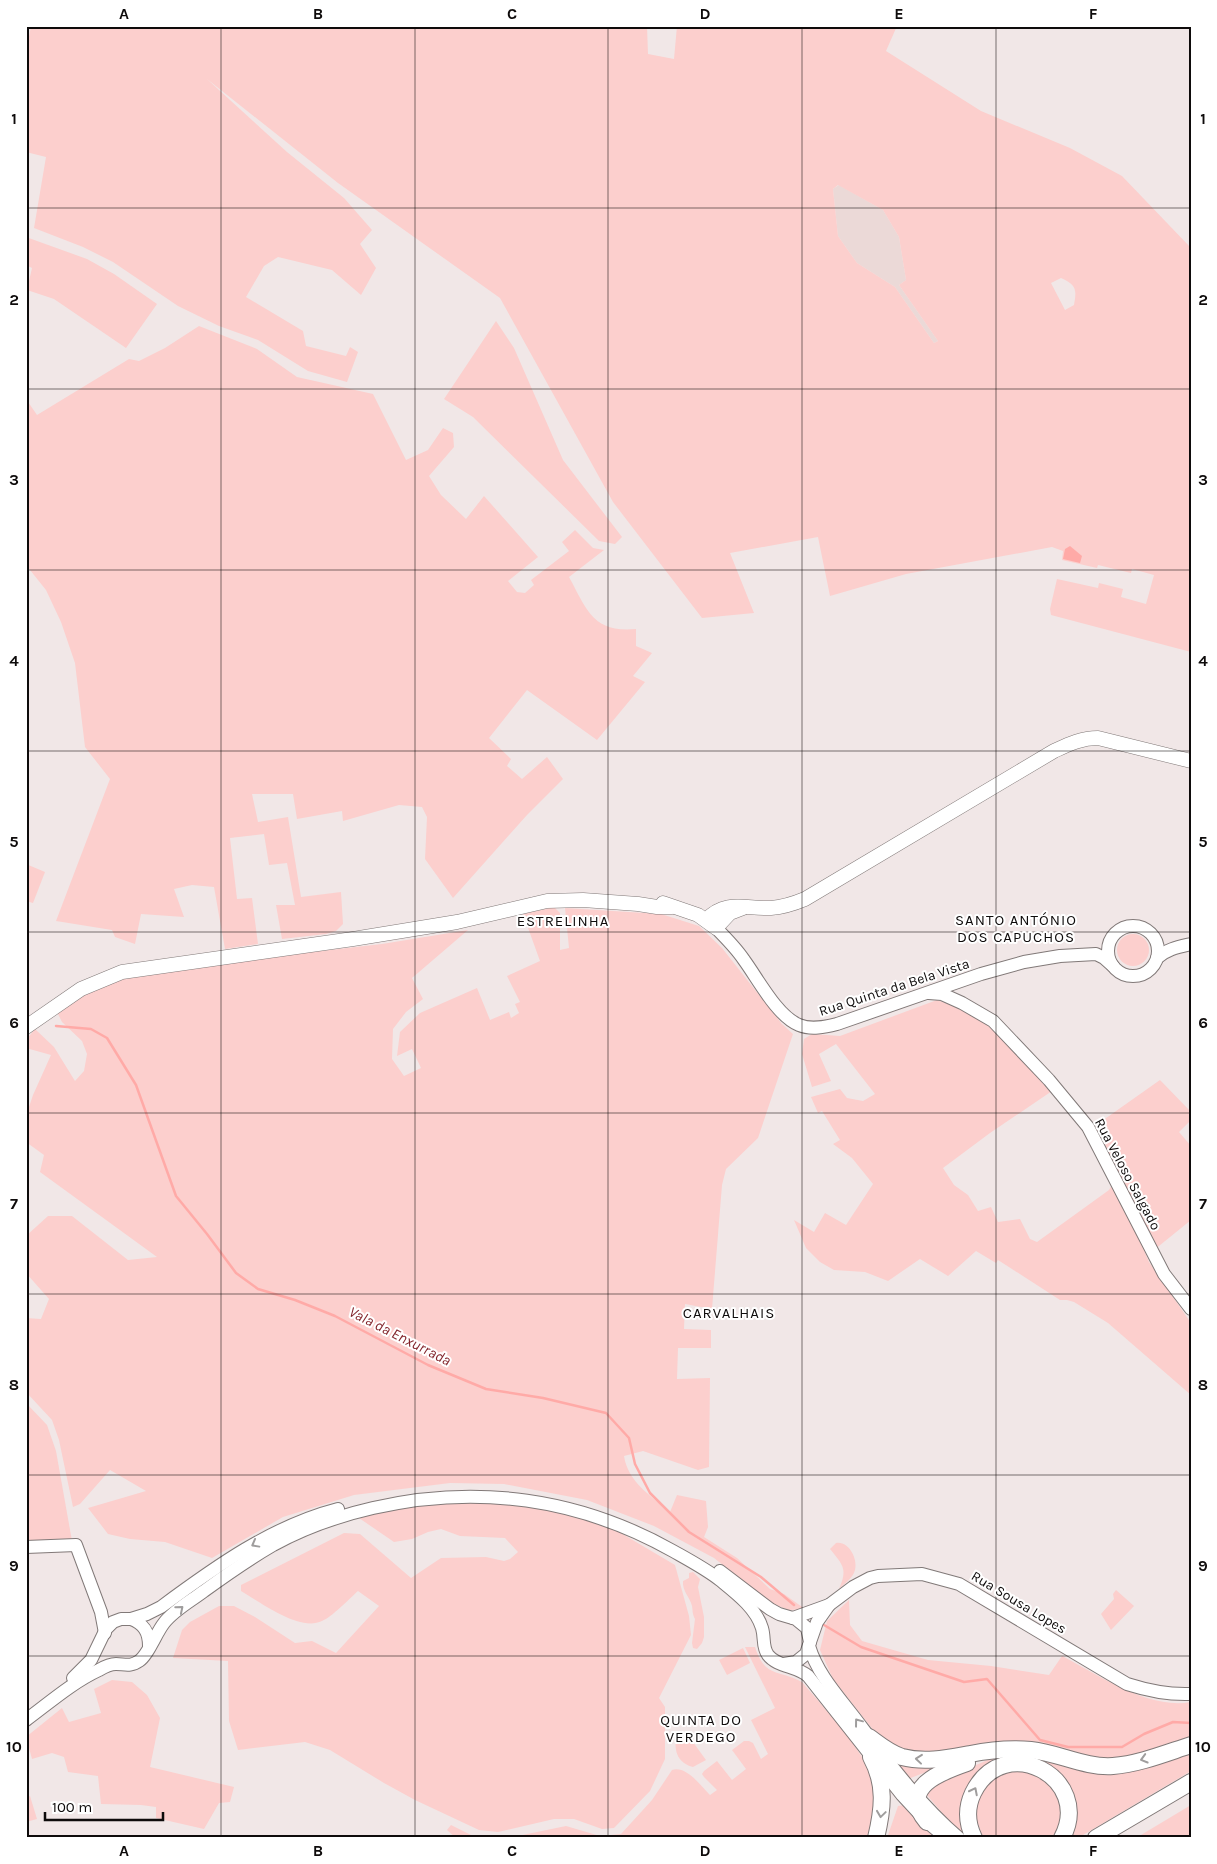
<svg xmlns="http://www.w3.org/2000/svg" width="1217" height="1864" font-family="Karla,sans-serif">
	<style>
		.built { fill: #ebd9d7 }
		.green { fill: #fccfcd; fill-rule: evenodd }
		.water { fill: #ffaaa7 }
		.lines { fill: none; stroke-linecap: round; stroke-linejoin: round }
		.stream { stroke: #ffaaa7; stroke-width: 2.5 }
		.secondary-casing { stroke: #817978; stroke-width: 14 }
		.primary-casing { stroke: #817978; stroke-width: 15 }
		.highway-casing { stroke: #817978; stroke-width: 18 }
		.secondary { stroke: #fff; stroke-width: 12 }
		.primary { stroke: #fff; stroke-width: 14 }
		.highway { stroke: #fff; stroke-width: 16 }
		.oneway { stroke: #9f9d9d }
		.grid { fill: none; stroke: #0e0b0b; stroke-width: 1; stroke-opacity: 0.55 }
		.labels { text-anchor: middle; stroke-width: 4; stroke-linejoin: round; paint-order: stroke }
		.street-label { font-size: 14px; fill: #0e0b0b; stroke: #fff }
		.neighbourhood-label { font-size: 15px; letter-spacing: 1px; fill: #0e0b0b; stroke: #fff }
		.water-label { font-size: 15px; font-style: italic; fill: #7f1f26; stroke: #fff }
		.neatline { fill: none; stroke: #0e0b0b; stroke-width: 2 }
		.grid-label { font-size: 16px; text-anchor: middle; font-weight: bold; fill: #0e0b0b }
	</style>
	<rect width="100%" height="100%" fill="#f1e7e7"/>
	<polygon class="built" points="839,185 883,210 899,237 906,280 899,285 938,341 934,343 895,287 857,263 838,236 833,189"/>
	<g class="green">
		<path d="M 31,26 L 647,26 L 648,54 L 674,59 L 677,26 L 897,26 L 886,51 L 981,111 L 1070,148 L 1122,176 L 1191,248 L 1191,652 L 1051,615 L 1050,609 L 1057,579 L 1098,588 L 1099,583 L 1123,589 L 1121,597 L 1146,604 L 1154,575 L 1132,569 L 1131,573 L 1098,565 L 1097,568 L 1062,560 L 1063,551 L 1052,547 L 906,574 L 830,596 L 818,537 L 730,553 L 754,613 L 702,618 L 613,502 L 500,298 L 338,183 L 207,79 L 287,152 L 344,198 L 372,230 L 360,244 L 376,268 L 361,295 L 332,270 L 278,257 L 264,266 L 246,297 L 303,331 L 306,346 L 346,356 L 350,347 L 358,352 L 347,382 L 308,371 L 258,340 L 219,326 L 178,306 L 113,262 L 83,247 L 34,228 L 46,157 L 26,152 L 26,53 ZM 838,185 L 883,210 L 899,237 L 906,280 L 899,285 L 938,341 L 934,343 L 895,287 L 857,263 L 838,236 L 833,189 ZM 1061,278 C 1076,285 1077,289 1074,305 L 1065,310 L 1051,283 Z"/>
		<polygon points="26,237 87,259 114,274 157,304 126,348 54,299 27,290 32,268 26,265"/>
		<polygon points="496,321 514,348 563,460 622,537 615,544 599,541 473,417 444,399"/>
		<path d="M 199,326 L 257,349 L 297,377 L 373,394 L 406,460 L 428,450 L 443,428 L 453,433 L 454,447 L 429,476 L 441,495 L 466,519 L 484,496 L 538,557 L 508,581 L 517,592 L 525,593 L 534,585 L 531,580 L 569,551 L 562,542 L 575,530 L 593,548 L 604,550 L 569,577 C 587,610 593,633 636,629 L 636,646 L 652,653 L 633,676 L 645,682 L 597,740 L 527,690 L 489,738 L 511,759 L 507,766 L 522,779 L 547,757 L 563,779 L 527,815 L 453,898 L 425,859 L 427,817 L 422,807 L 399,805 L 343,821 L 342,811 L 297,819 L 293,794 L 252,794 L 258,822 L 288,817 L 301,897 L 341,892 L 343,924 L 336,931 L 326,934 L 282,939 L 276,905 L 295,905 L 287,863 L 269,865 L 264,834 L 230,838 L 237,899 L 252,898 L 258,944 L 225,949 L 214,887 L 192,885 L 174,889 L 184,917 L 141,914 L 135,944 L 115,937 L 112,930 L 56,921 L 110,779 L 85,747 L 75,663 L 61,622 L 46,590 L 26,565 L 26,399 L 37,415 L 129,359 L 139,361 L 165,348 Z"/>
		<polygon points="26,864 45,872 33,903 26,901"/>
		<path d="M 554,907 L 560,913 L 560,950 L 569,948 L 565,908 L 661,914 L 699,926 L 722,948 L 782,1024 L 793,1034 L 758,1138 L 726,1169 L 722,1185 L 712,1309 L 685,1304 L 684,1329 L 711,1330 L 711,1348 L 678,1348 L 677,1379 L 710,1378 L 709,1467 L 698,1470 L 643,1451 L 624,1456 C 628,1482 651,1496 670,1512 L 677,1495 L 706,1501 L 708,1527 L 704,1537 L 737,1558 L 770,1589 L 784,1594 L 805,1609 L 789,1610 L 773,1604 L 714,1558 L 654,1526 L 587,1500 L 504,1484 L 450,1483 L 354,1495 L 283,1517 L 212,1558 L 165,1542 L 130,1539 L 108,1534 L 88,1508 L 146,1491 L 110,1470 L 80,1504 L 73,1507 L 59,1440 L 52,1420 L 26,1392 L 26,1318 L 41,1319 L 49,1299 L 26,1273 L 26,1263 L 29,1260 L 26,1256 L 26,1236 L 48,1216 L 72,1216 L 128,1260 L 157,1257 L 40,1172 L 44,1155 L 26,1142 L 26,1116 L 33,1095 L 51,1055 L 26,1048 L 26,1040 L 35,1029 L 54,1047 L 75,1081 L 84,1071 L 87,1054 L 82,1041 L 62,1022 L 56,1010 L 86,991 L 115,980 L 234,961 L 382,944 L 468,930 L 412,978 L 423,999 L 406,1012 L 393,1029 L 392,1059 L 404,1076 L 421,1068 L 412,1049 L 397,1056 L 400,1032 L 420,1013 L 477,988 L 490,1020 L 509,1012 L 511,1018 L 519,1013 L 515,1004 L 520,1002 L 507,976 L 540,961 L 523,914 Z"/>
		<circle cx="1133" cy="950" r="16"/>
		<polygon points="937,1000 981,1016 1052,1091 990,1133 943,1168 954,1185 968,1195 978,1211 991,1207 998,1222 1020,1219 1030,1239 1037,1242 1109,1190 1113,1183 1126,1207 1149,1262 1191,1323 1191,1395 1108,1323 1074,1302 1067,1300 1060,1300 998,1260 996,1263 976,1251 948,1276 920,1259 888,1281 865,1272 834,1270 820,1262 806,1248 794,1220 814,1232 825,1213 846,1225 873,1184 852,1158 833,1144 840,1140 822,1111 818,1113 811,1097 840,1089 847,1098 863,1101 875,1094 836,1044 819,1054 831,1081 812,1087 802,1054 804,1039 812,1034 840,1036"/>
		<polygon points="1160,1080 1191,1112 1191,1120 1179,1132 1191,1146 1191,1220 1154,1250 1092,1128"/>
		<polygon points="26,1403 47,1425 56,1451 72,1541 26,1544"/>
		<path d="M 475,1501 L 561,1510 L 614,1529 L 675,1565 L 689,1616 L 691,1635 L 659,1698 L 665,1707 L 665,1759 L 650,1791 L 614,1828 L 602,1829 L 574,1819 L 554,1819 L 498,1832 L 479,1830 L 415,1800 L 384,1783 L 330,1750 L 305,1742 L 238,1750 L 229,1721 L 228,1661 L 173,1658 L 182,1630 L 190,1622 L 219,1606 L 234,1606 L 255,1617 L 295,1643 L 312,1641 L 336,1653 L 379,1606 L 358,1591 C 349,1599 332,1617 322,1621 C 299,1632 260,1602 241,1591 L 241,1585 L 344,1533 L 360,1534 L 411,1578 L 441,1558 L 486,1557 L 504,1561 L 510,1559 L 518,1552 L 505,1538 L 460,1536 L 441,1529 L 428,1532 L 412,1539 L 394,1542 L 359,1518 L 405,1505 Z"/>
		<path d="M 836,1543 C 849,1541 858,1559 855,1570 C 853,1578 844,1584 839,1589 C 848,1569 843,1565 830,1549 Z"/>
		<path d="M 693,1572 L 700,1579 L 698,1587 L 704,1617 L 704,1637 L 702,1643 L 697,1649 L 693,1648 L 692,1643 L 695,1619 C 692,1613 693,1612 692,1606 C 690,1597 682,1591 683,1581 L 689,1578 L 689,1573 Z"/>
		<polygon points="1116,1590 1134,1606 1111,1630 1101,1614 1114,1599 1113,1594"/>
		<path d="M 849,1600 L 850,1625 L 862,1641 L 928,1660 L 991,1666 L 1049,1675 L 1062,1656 C 1099,1675 1148,1710 1191,1702 L 1191,1739 L 1126,1758 L 1092,1759 L 901,1754 L 874,1731 L 833,1679 L 820,1650 L 827,1621 Z"/>
		<path d="M 745,1647 L 755,1647 C 765,1678 778,1669 802,1682 C 822,1706 872,1759 876,1788 C 878,1803 873,1822 871,1838 L 508,1838 L 566,1826 L 600,1836 L 621,1834 L 652,1800 L 672,1770 C 686,1765 701,1786 710,1795 L 717,1790 L 704,1777 L 702,1774 L 704,1771 L 717,1761 L 732,1780 L 746,1769 L 732,1750 L 744,1741 L 749,1741 L 753,1743 L 761,1759 L 768,1754 L 751,1720 L 775,1708 Z"/>
		<polygon points="743,1648 750,1663 727,1675 719,1660"/>
		<polygon points="112,1680 132,1682 147,1695 160,1718 150,1767 234,1787 230,1802 219,1803 204,1829 156,1818 156,1807 141,1805 101,1804 98,1776 68,1772 64,1757 52,1753 32,1759 26,1737 62,1708 69,1722 101,1713 94,1689"/>
		<path d="M 676,1738 L 690,1738 L 706,1760 L 693,1767 C 678,1763 674,1752 676,1738 Z"/>
		<polygon points="1191,1750 1191,1771 1078,1838 1068,1838 1072,1798 1030,1759 975,1778 967,1833 956,1829 926,1794 929,1786 992,1758 1028,1755 1082,1768"/>
		<polygon points="893,1760 952,1762 908,1779"/>
		<path d="M 1024,1770 C 1043,1778 1069,1794 1063,1819 C 1062,1825 1059,1832 1057,1838 L 983,1838 L 976,1818 L 976,1802 L 985,1785 L 1009,1771 Z"/>
		<polygon points="30,1796 37,1819 26,1822 26,1798"/>
		<polygon points="904,1805 937,1838 887,1838 898,1806"/>
		<polygon points="1191,1805 1191,1838 1136,1838"/>
		<polygon points="451,1825 471,1835 486,1838 456,1838 447,1830"/>
	</g>
	<polygon class="water" points="1070,546 1082,556 1080,563 1063,559 1065,549"/>
	<g class="lines">
		<g class="stream">
			<polyline points="56,1026 91,1029 107,1038 136,1085 176,1196 207,1234 236,1273 258,1289 295,1300 335,1316 428,1365 486,1389 543,1398 606,1413 629,1438 635,1464 650,1493 689,1532 761,1577 794,1605"/>
			<polyline points="824,1625 861,1647 964,1682 987,1679 1040,1740 1068,1747 1122,1747 1144,1734 1173,1722 1191,1723"/>
		</g>
		<g class="secondary-casing">
			<g id="secondary">
				<circle cx="1133" cy="951" r="25"/>
				<path d="M 716,928 C 726,938 736,948 744,960 C 758,979 777,1016 799,1025 C 811,1030 825,1027 837,1024 L 981,974 L 1024,962 L 1060,956 L 1096,954 L 1104,958 L 1113,966"/>
				<path d="M 1157,958 C 1167,949 1178,947 1191,944"/>
				<polyline points="929,993 942,994 962,1003 993,1021 1049,1080 1088,1127 1164,1274 1191,1309"/>
				<polyline points="26,1547 76,1545 101,1612 105,1633"/>
				<polyline points="720,1571 770,1609 779,1614 796,1619 807,1628 810,1642 806,1654 796,1662 784,1664"/>
				<path d="M 793,1618 L 829,1605 L 853,1587 L 870,1578 L 878,1576 L 922,1574 L 959,1584 L 1127,1684 C 1149,1691 1168,1695 1191,1694"/>
				<path d="M 131,1619 C 144,1624 149,1632 149,1646"/>
				<polyline points="810,1642 817,1622 829,1605"/>
				<path d="M 809,1646 C 817,1673 837,1695 854,1717 C 886,1759 918,1803 959,1838"/>
				<path d="M 73,1678 L 91,1660 L 106,1629 L 113,1622 L 121,1619 L 131,1619 L 147,1614 L 161,1607 C 215,1567 272,1526 338,1509"/>
				<path d="M 26,1720 C 49,1703 73,1682 99,1670 C 104,1667 111,1664 116,1664 C 124,1664 131,1667 139,1661 C 148,1655 156,1633 164,1623 C 174,1610 191,1601 204,1591 C 226,1575 249,1559 273,1545 C 304,1528 338,1516 373,1508 C 477,1484 579,1498 673,1551 C 689,1560 706,1569 720,1580 C 736,1593 756,1608 762,1628 C 765,1638 762,1647 768,1655 C 777,1667 797,1666 808,1676 L 902,1795 L 927,1822 L 946,1838"/>
			</g>
		</g>
		<g class="primary-casing">
			<g id="primary">
				<polyline points="663,903 698,915 716,928 730,913 743,908"/>
				<path d="M 706,920 C 726,899 745,909 771,908 C 784,907 793,904 805,899 L 1054,751 C 1069,744 1081,738 1098,738 L 1191,761"/>
				<polyline points="26,1027 81,989 122,972 353,939 457,922 547,901 583,900 638,904 657,907 672,907"/>
			</g>
		</g>
		<g class="highway-casing">
			<g id="highway">
				<path d="M 869,1737 C 880,1745 889,1753 902,1757 C 925,1763 948,1758 970,1754 C 990,1750 1011,1748 1031,1750 C 1059,1753 1085,1768 1113,1766 C 1139,1764 1166,1753 1191,1745"/>
				<path d="M 871,1757 C 886,1784 883,1809 876,1838"/>
				<path d="M 927,1822 C 898,1787 941,1772 967,1763"/>
				<path d="M 974,1838 C 967,1824 966,1808 973,1793 C 1004,1730 1094,1778 1062,1838"/>
				<polyline points="1096,1838 1191,1782"/>
			</g>
		</g>
		<use href="#secondary" class="secondary"/>
		<use href="#primary" class="primary"/>
		<use href="#highway" class="highway"/>
	</g>
	<defs><path id="oneway-chevron" d="M-2-3.5L2.5 0L-2 3.5" fill="none" stroke-width="1.6" stroke-linecap="round" stroke-linejoin="round" transform="scale(1.25)"/></defs>
	<g class="oneway">
		<use href="#oneway-chevron" transform="translate(255 1544) rotate(151)"/>
		<use href="#oneway-chevron" transform="translate(180 1609) rotate(-40)"/>
		<use href="#oneway-chevron" transform="translate(858 1722) rotate(-127)"/>
		<use href="#oneway-chevron" transform="translate(919 1759) rotate(-174)"/>
		<use href="#oneway-chevron" transform="translate(1144 1759) rotate(164)"/>
		<use href="#oneway-chevron" transform="translate(974 1791) rotate(-63)"/>
		<use href="#oneway-chevron" transform="translate(881 1814) rotate(98)"/>
	</g>
	<path class="grid" d="M 221,26 L 221,1838M 415,26 L 415,1838M 608,26 L 608,1838M 802,26 L 802,1838M 996,26 L 996,1838M 26,208 L 1191,208M 26,389 L 1191,389M 26,570 L 1191,570M 26,751 L 1191,751M 26,932 L 1191,932M 26,1113 L 1191,1113M 26,1294 L 1191,1294M 26,1475 L 1191,1475M 26,1656 L 1191,1656"/>
	<g class="labels">
		<g class="street-label">
			<text transform="translate(894 987) rotate(-18)" y="5">Rua Quinta da Bela Vista</text>
			<text transform="translate(1128 1174) rotate(62)" y="5">Rua Veloso Salgado</text>
			<text transform="translate(1019 1602) rotate(31)" y="5">Rua Sousa Lopes</text>
		</g>
		<g class="neighbourhood-label">
			<text x="1016" y="925">SANTO ANTÓNIO<tspan x="1016" dy="17">DOS CAPUCHOS</tspan></text>
			<text x="563" y="926">ESTRELINHA</text>
			<text x="729" y="1318">CARVALHAIS</text>
			<text x="701" y="1725">QUINTA DO<tspan x="701" dy="17">VERDEGO</tspan></text>
		</g>
		<g class="water-label">
			<text transform="translate(400 1336) rotate(27)" y="5">Vala da Enxurrada</text>
		</g>
	</g>
	<rect width="1217" height="1864" fill="none" stroke="#ffffff" stroke-width="55"/>
	<path d="M45 1812v8h118v-8" fill="none" stroke="#0e0b0b" stroke-width="2.5"/>
	<text x="52" y="1812" font-size="15" fill="#0e0b0b" stroke="#ffffff" stroke-width="4" paint-order="stroke">100 m</text>
	<rect x="28" y="28" width="1162" height="1808" class="neatline"/>
	<g class="grid-label">
		<text x="124" y="19">A</text>
		<text x="318" y="19">B</text>
		<text x="512" y="19">C</text>
		<text x="705" y="19">D</text>
		<text x="899" y="19">E</text>
		<text x="1093" y="19">F</text>
		<text x="14" y="124">1</text>
		<text x="1203" y="124">1</text>
		<text x="14" y="305">2</text>
		<text x="1203" y="305">2</text>
		<text x="14" y="485">3</text>
		<text x="1203" y="485">3</text>
		<text x="14" y="666">4</text>
		<text x="1203" y="666">4</text>
		<text x="14" y="847">5</text>
		<text x="1203" y="847">5</text>
		<text x="14" y="1028">6</text>
		<text x="1203" y="1028">6</text>
		<text x="14" y="1209">7</text>
		<text x="1203" y="1209">7</text>
		<text x="14" y="1390">8</text>
		<text x="1203" y="1390">8</text>
		<text x="14" y="1571">9</text>
		<text x="1203" y="1571">9</text>
		<text x="14" y="1752">10</text>
		<text x="1203" y="1752">10</text>
		<text x="124" y="1856">A</text>
		<text x="318" y="1856">B</text>
		<text x="512" y="1856">C</text>
		<text x="705" y="1856">D</text>
		<text x="899" y="1856">E</text>
		<text x="1093" y="1856">F</text>
	</g>
</svg>
